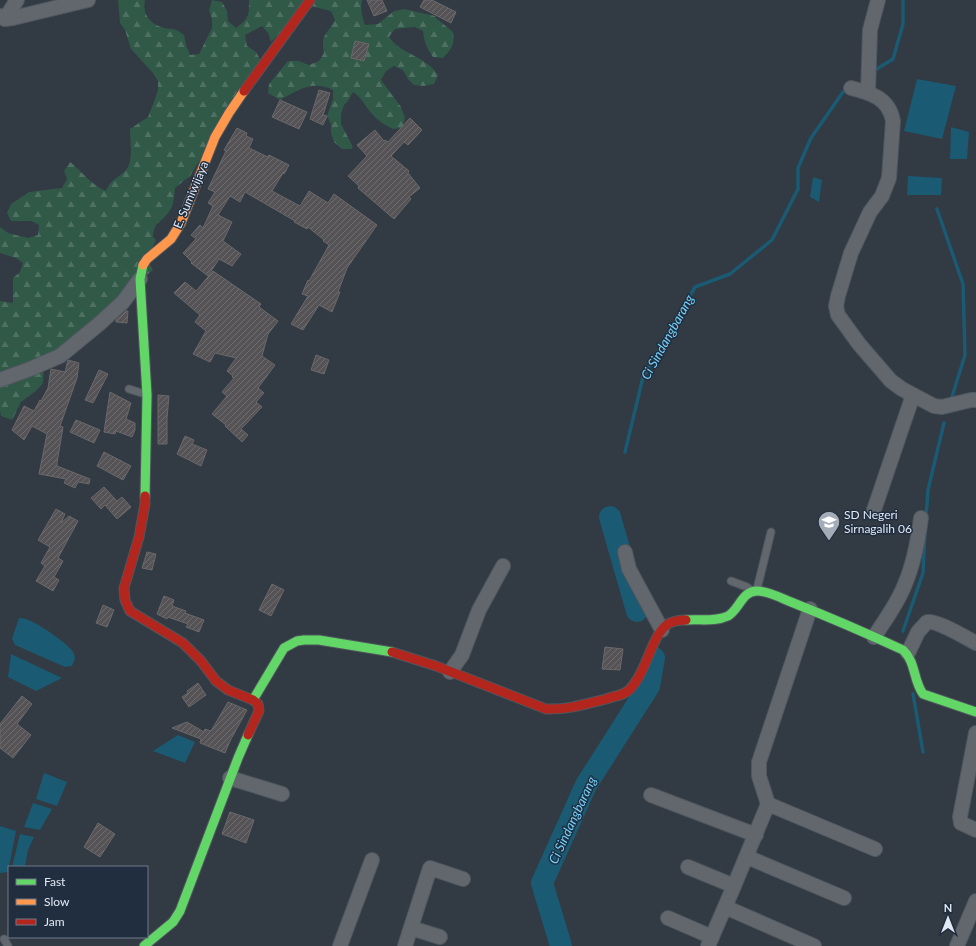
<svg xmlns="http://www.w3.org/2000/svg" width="976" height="946" font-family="Lato,sans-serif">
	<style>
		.forest { fill: url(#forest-firs) }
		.water { fill: #1a5a73 }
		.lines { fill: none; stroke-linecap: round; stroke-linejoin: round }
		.stream { stroke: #1a5a73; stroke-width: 3.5 }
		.river { stroke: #1a5a73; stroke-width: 22 }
		.building { fill: url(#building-hatch); stroke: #6a686a }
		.lane-casing { stroke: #4f565e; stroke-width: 9 }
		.street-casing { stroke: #4f565e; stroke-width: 16 }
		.fast-casing { stroke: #4f565e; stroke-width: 11 }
		.slow-casing { stroke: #4f565e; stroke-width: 11 }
		.jam-casing { stroke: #4f565e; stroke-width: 11 }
		.lane { stroke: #62676e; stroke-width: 7 }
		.street { stroke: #62676e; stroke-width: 14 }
		.fast { stroke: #63d668; stroke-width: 9 }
		.slow { stroke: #ff974d; stroke-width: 9 }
		.jam { stroke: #b3261e; stroke-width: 9 }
		.labels { text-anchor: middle; stroke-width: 3; stroke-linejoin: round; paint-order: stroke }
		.street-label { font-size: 12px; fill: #e1e9f5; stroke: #212e3f }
		.poi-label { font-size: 12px; fill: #e1e9f5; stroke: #212e3f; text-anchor: start }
		.water-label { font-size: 13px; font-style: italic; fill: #73d3fe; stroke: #212e3f }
	</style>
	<defs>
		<pattern id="forest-firs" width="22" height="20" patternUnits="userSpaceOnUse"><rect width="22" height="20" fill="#315948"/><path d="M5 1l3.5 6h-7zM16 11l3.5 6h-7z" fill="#4f7163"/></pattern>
		<pattern id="building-hatch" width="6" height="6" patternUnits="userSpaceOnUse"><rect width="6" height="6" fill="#555356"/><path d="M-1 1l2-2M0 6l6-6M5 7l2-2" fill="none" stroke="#6d6c6f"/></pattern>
	</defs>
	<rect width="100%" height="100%" fill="#323a43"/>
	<path class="forest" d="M 118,0 L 145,0 C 142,14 150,24 164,28 C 168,29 172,28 176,30 C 179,31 182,34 184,35 L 186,45 L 190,55 L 199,54 L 212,28 L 212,19 L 209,10 L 212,0 L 222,2 L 227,11 L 228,21 L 236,28 C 249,19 249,15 249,0 L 362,0 C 360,9 362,16 365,25 L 378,24 L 394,11 L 404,9 L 435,16 L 436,18 L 453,32 C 455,44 452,49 443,58 L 433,57 C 427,49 424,42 423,31 L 415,27 L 395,29 L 389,37 C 403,56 423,54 438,75 L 434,84 L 424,86 L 414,85 L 408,79 L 403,70 L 394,66 L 386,71 L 381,80 L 401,107 L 405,118 L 402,128 L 393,129 C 385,125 378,121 372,114 C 365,106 362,98 353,92 L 348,101 L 344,105 L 341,114 L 341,124 L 353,147 L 351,149 L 342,149 L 334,142 L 331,133 L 331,124 L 327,116 L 333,99 L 333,90 C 312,80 299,90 280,100 L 268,93 L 269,84 L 288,61 L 298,61 L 309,65 L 319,61 L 324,53 C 320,34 328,34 335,20 L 331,11 L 307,5 L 271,42 L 268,33 L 262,26 L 245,35 L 247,46 L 256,52 L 261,61 L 190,176 L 175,188 C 174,197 174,206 168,213 C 159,225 155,220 153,237 L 156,240 L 147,259 L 153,270 L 143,278 L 44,362 L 43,383 L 37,390 L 21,402 L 12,420 L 1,416 L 0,411 L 0,301 L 13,303 L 13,278 L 20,272 L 23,263 L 16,258 L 0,253 L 0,227 L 8,233 L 28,238 L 38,235 L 39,225 L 31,221 L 11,221 L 7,213 L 11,204 L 29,192 L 62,188 L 67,179 L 64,171 L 70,162 C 84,173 90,184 106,191 C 112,178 116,180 125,171 C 134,163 130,141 130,129 L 148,117 L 155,99 L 158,90 L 158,81 L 153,73 L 131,49 L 125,30 L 120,23 Z"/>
	<g class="water">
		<polygon points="917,79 956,86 942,139 904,131"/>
		<polygon points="951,127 969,132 967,159 950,159"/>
		<polygon points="908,176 942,178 941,195 907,195"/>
		<polygon points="813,177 822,180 819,202 810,197"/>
		<path d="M 19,618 C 23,618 27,619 31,621 C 40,625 72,646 74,654 C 76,658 74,662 72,666 L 65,667 L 15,645 L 12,639 Z"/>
		<polygon points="11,654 62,678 36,691 8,677"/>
		<polygon points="178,735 195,742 185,763 153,751"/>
		<polygon points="44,773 67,782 57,806 36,799"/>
		<polygon points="33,803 52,809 40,830 24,827"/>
		<polygon points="0,826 16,831 8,872 0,873"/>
		<polygon points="20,834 34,837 28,850 25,867 12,867"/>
	</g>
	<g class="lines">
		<g class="stream">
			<polyline points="872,72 893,59 903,24 903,0"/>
			<polyline points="937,209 963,284 965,355 951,400"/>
			<polyline points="625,452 643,377 695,287 730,274 772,240 798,189 798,168 811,138 843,92 847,89"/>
			<polyline points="926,517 928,490 944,423"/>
			<polyline points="903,631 923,573 925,533"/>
			<polyline points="913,694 923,752"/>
		</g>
		<g class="river">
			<polyline points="610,517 637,611"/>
			<polyline points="561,946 542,883 586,785 649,686 654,658"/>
		</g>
	</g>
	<g class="building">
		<polygon points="367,0 382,0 387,11 374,16"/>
		<polygon points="424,0 432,0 456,12 451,23 420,7"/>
		<polygon points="355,41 369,44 364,61 351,58"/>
		<polygon points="319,90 330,93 323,115 327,116 323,125 310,119"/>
		<polygon points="280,100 307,112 299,129 272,117"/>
		<polygon points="410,118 422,130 408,145 404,142 391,156 409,171 408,173 420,188 409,197 411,199 394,219 358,188 359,186 348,176 367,156 357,145 375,130 384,141 385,140 388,142"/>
		<polygon points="237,128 247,133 246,136 253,139 249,148 268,157 269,155 289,165 284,174 283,173 272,191 300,206 309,191 328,203 334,194 377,225 347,268 338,292 340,292 332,312 319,305 303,330 291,324 308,296 302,294 308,280 309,281 329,245 323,241 324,240 308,227 307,229 294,222 295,221 245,192 240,202 230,196 218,215 232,222 223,241 241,254 232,266 219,259 208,276 191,263 192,262 183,253 196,239 191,235 200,225 203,228 213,206 208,203 215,192 208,189 226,151 224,150"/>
		<polygon points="213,271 261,304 259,307 278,321 268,334 262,356 275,365 258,388 264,393 256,402 262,407 241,429 248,435 242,442 225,426 226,425 212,414 227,396 222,392 234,378 232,377 233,376 227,371 236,358 215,353 210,362 193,354 206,331 195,322 200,315 174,293 185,282 196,291"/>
		<polygon points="126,311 128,311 127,323 116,322 116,320"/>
		<polygon points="316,355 329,360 324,374 311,370"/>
		<polygon points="68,360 79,363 77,378 60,426 63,427 57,463 57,466 90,479 89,484 78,482 75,488 64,483 66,479 39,474 47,434 32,426 24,440 12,430 24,406 34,411 40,400 41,401 48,388 51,369 65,372"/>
		<polygon points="99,370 108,374 93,403 85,400"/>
		<polygon points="110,392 131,403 126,419 135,423 135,430 132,437 116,431 115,434 104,432"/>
		<polygon points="158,395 169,396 167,418 167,444 158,444"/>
		<polygon points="76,420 100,430 94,443 70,432"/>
		<polygon points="185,436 194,440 192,444 207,450 201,466 177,454"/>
		<polygon points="104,452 131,466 123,480 97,466"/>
		<polygon points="104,487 117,501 122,497 131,507 117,519 105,505 101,509 91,498"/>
		<polygon points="56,509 65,514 61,523 69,516 78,521 58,558 63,561 54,577 59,580 53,591 36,581 45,566 41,563 50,547 38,540"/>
		<polygon points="147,552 156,554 152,570 142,568"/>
		<polygon points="272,584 284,590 271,616 259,610"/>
		<polygon points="164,596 174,600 172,606 186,611 185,613 204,620 199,632 186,627 188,624 168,617 167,619 157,614"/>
		<polygon points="103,605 114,610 107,627 96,623"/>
		<polygon points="605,647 623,649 620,670 602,669"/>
		<polygon points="198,683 206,695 189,707 182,697 188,693 187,691"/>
		<polygon points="22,696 32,704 17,724 31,735 13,758 0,748 0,724"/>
		<polygon points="228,702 247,710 230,741 225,753 200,743 201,739 172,728 187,722 204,732 205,729 211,731"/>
		<polygon points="230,812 254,820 246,843 222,834"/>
		<polygon points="98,823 115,834 100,857 84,847"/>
	</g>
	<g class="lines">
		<g class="lane-casing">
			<g id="lane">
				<polyline points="129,389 145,394"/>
				<polyline points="731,581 747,587 751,590"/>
				<polyline points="757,589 771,532"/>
				<polyline points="4,939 8,946"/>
			</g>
		</g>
		<g class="street-casing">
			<g id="street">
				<polyline points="0,16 5,19 13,18 88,0"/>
				<polyline points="5,19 17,0"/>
				<path d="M 851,88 C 871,93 889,98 893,121 L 889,178 L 882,196 L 870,212 L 851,253 L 838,296 L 836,306 L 838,315 L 859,344 L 891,381 L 902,389 L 934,406 L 942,407 L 971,400 L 976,400"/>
				<polyline points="868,92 870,30 878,0"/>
				<polyline points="0,380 30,369 60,356 99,324 123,302 140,279"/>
				<polyline points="874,510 913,395"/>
				<polyline points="625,552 629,569 662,630"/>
				<path d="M 874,637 C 885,620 898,603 905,584 C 914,563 918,541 921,518"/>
				<path d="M 908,653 L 918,632 L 927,622 C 937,620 966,638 976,643"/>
				<polyline points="450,672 462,655 479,610 503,566"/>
				<polyline points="976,733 960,817 961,823 976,830"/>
				<polyline points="230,778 282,794"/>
				<polyline points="651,795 756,835"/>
				<polyline points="768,804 875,849"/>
				<polyline points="747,857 844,898"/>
				<polyline points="688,867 734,886"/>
				<polyline points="725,907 814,946"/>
				<polyline points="668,918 712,937"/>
				<polyline points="411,928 440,937"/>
				<polyline points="340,946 372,860"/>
				<polyline points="405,946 430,868 463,879"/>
				<polyline points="708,946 734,886 768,804 759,776 759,762 810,609"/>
				<polyline points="957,946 976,901"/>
			</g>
		</g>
		<g class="fast-casing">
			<g id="fast">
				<polyline points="143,265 140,279 147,395 145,496"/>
				<path d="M 686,620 C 700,619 715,622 728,616 C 739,610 742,591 757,591 C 768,591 781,598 791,602 C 829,617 866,633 903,650 C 916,662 913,680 923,694 L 976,712"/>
				<polyline points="253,700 284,648 297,641 304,640 319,640 392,652"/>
				<polyline points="144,946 173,922 180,911 238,758 248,735"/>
			</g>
		</g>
		<g class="slow-casing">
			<polyline id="slow" points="143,265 147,259 171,239 181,223 215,137 229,113 244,91"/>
		</g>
		<g class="jam-casing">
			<g id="jam">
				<polyline points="244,91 310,0"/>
				<polyline points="145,496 145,504 139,537 124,588 125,600 130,611 183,643 201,661 216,681 228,690 253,700 258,704 259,711 248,735"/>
				<path d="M 392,652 L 436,666 L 546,709 C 567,710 586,704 606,699 C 614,696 623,696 629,690 C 647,673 651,635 668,624 C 673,621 680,620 686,620"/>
			</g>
		</g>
		<use href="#lane" class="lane"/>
		<use href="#street" class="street"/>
		<use href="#fast" class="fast"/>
		<use href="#slow" class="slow"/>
		<use href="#jam" class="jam"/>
	</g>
	<defs>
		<g id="school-pin" transform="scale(1.15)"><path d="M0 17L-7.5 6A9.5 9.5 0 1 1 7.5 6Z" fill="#a4acb7" stroke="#212e3f"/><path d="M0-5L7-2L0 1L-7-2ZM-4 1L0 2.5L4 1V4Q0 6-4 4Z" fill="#fff"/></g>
	</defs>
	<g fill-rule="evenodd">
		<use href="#school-pin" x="829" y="522"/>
	</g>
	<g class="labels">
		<g class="street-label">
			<text transform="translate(191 195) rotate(-67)" y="4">E. Sumiwijaya</text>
		</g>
		<g class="poi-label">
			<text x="844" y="519">SD Negeri<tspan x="844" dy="14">Sirnagalih 06</tspan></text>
		</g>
		<g class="water-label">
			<text transform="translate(667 337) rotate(-61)" y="5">Ci Sindangbarang</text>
			<text transform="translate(572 820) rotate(-65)" y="5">Ci Sindangbarang</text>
		</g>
	</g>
	<rect x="8" y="866" width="140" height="72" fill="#212e3f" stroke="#6e7988"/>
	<rect x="16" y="879" width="20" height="6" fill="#63d668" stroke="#6e7988"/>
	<text x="44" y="886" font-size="12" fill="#e1e9f5">Fast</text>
	<rect x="16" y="899" width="20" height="6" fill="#ff974d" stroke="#6e7988"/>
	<text x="44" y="906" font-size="12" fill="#e1e9f5">Slow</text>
	<rect x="16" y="919" width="20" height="6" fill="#b3261e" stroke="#6e7988"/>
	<text x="44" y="926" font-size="12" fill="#e1e9f5">Jam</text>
	<g transform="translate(948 918)" stroke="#212e3f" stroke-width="3" paint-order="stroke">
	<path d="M0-3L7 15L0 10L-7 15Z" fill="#e1e9f5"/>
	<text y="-6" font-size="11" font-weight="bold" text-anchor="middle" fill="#e1e9f5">N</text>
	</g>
</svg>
